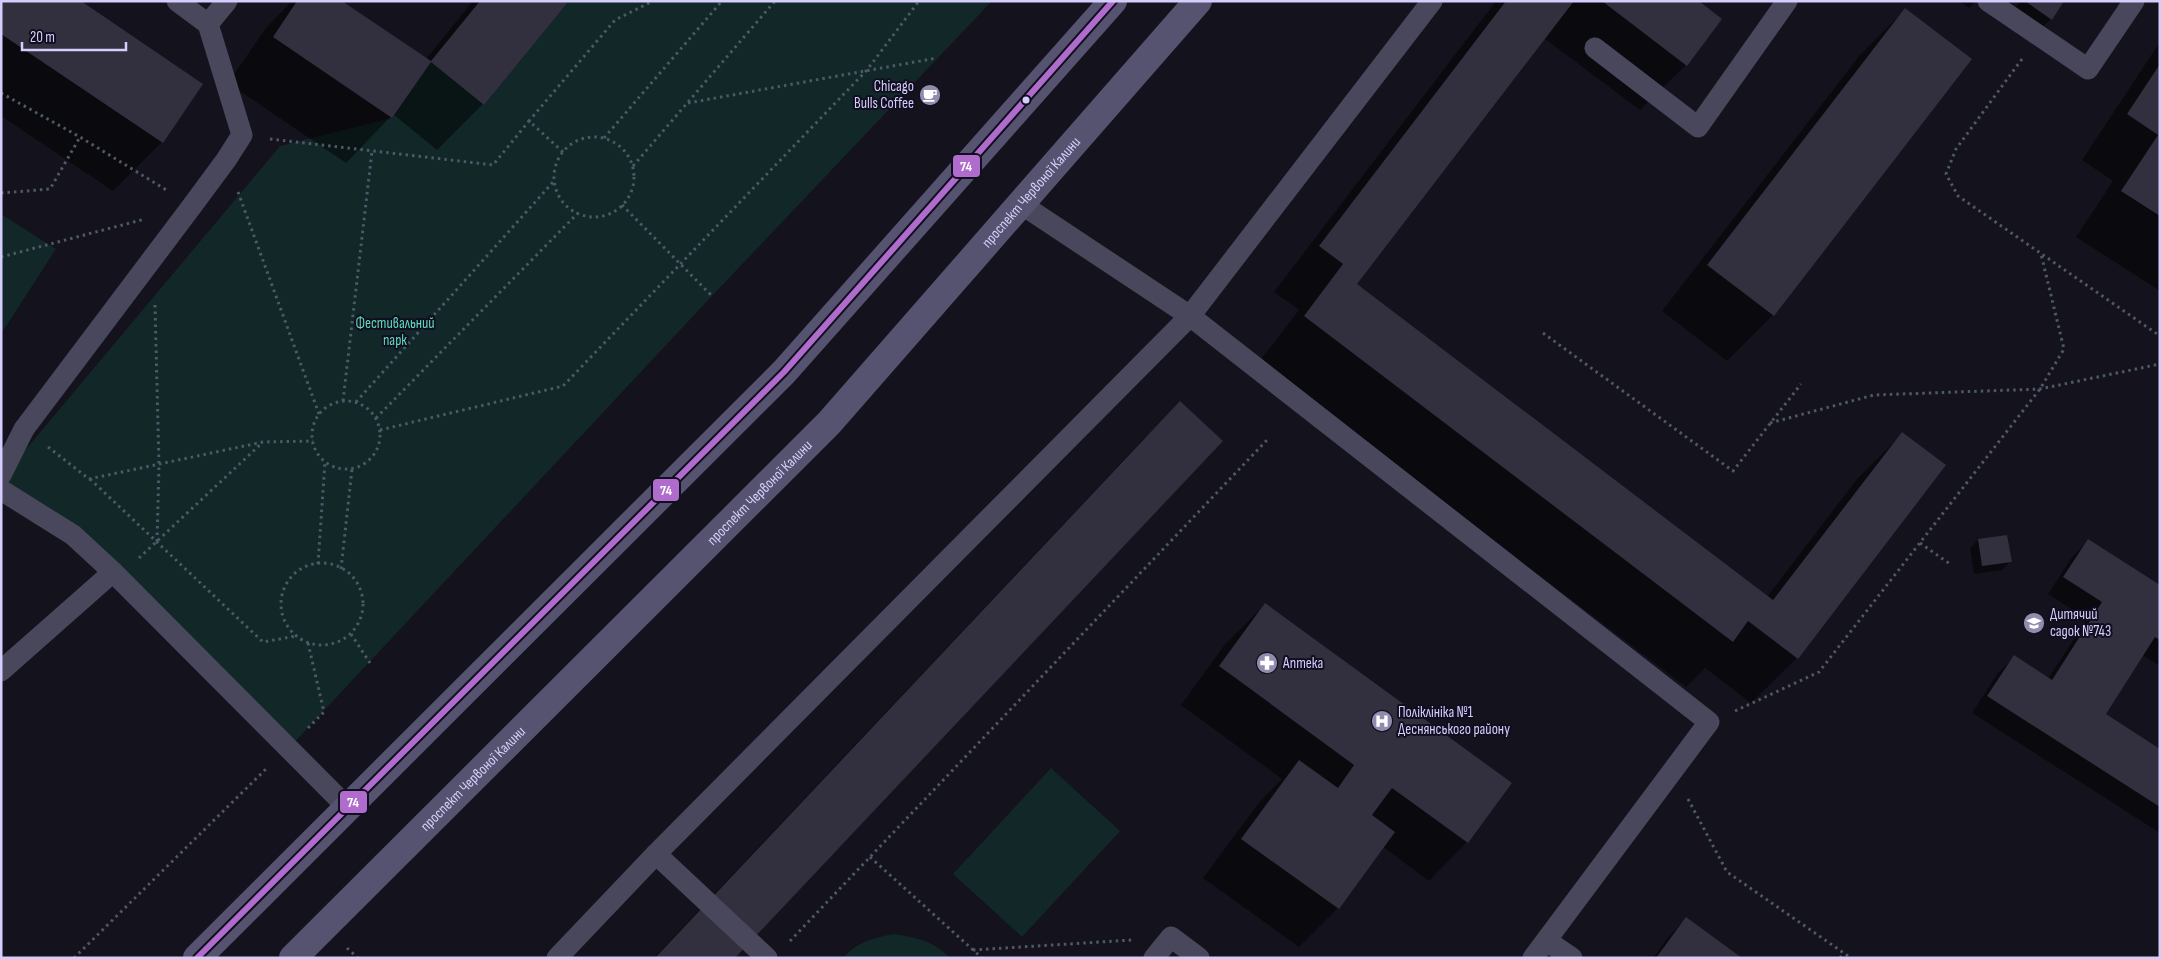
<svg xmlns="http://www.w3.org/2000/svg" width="2161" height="959" font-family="'Sofia Sans Condensed',sans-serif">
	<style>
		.green { fill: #112728 }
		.shadow { fill: #0007 }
		.building { fill: #322f3e }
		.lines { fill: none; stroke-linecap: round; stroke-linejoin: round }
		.path { stroke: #4c5966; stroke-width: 3; stroke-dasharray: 2.5 4; stroke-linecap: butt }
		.lane { stroke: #49475c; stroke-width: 21 }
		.secondary { stroke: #55536f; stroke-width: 28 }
		.bus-1-casing { stroke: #110e20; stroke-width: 10 }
		.bus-1 { stroke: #b06ccc; stroke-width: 6 }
		.bus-dot { fill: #d5cefd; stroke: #110e20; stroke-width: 2 }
		.labels { text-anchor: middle; stroke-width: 4; stroke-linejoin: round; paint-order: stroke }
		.poi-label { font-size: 15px; fill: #d5cefd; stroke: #110e20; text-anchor: start }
		.street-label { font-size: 15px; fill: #d5cefd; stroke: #110e20 }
		.park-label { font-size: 15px; fill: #5edabe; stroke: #110e20 }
		.line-badge { stroke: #110e20; stroke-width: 2 }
		.badge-label { font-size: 14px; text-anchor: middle; font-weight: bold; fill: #fff }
	</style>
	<rect width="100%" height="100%" fill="#14121c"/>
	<g class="green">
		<polygon points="569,1 992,1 712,296 289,748 1,479 280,146 392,118 431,61 484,105"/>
		<polygon points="1,214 56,249 1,334"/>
		<polygon points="1051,768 1120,831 1022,937 953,874"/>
		<path d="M 893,934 C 915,937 934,941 950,958 L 843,958 C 856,942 874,938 893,934 Z"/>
	</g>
	<g class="shadow">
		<polygon points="1,1 201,84 162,142 113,191 1,116"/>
		<polygon points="292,1 340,1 426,59 473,1 567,1 483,104 437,150 393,114 346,163 228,83 266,28"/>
		<polygon points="1496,1 1697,1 1686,65 1640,110 1544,38 1356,284 1767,597 1857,479 1903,433 1797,658 1751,703 1705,668 1686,687 1259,362 1299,310 1274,292"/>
		<polygon points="1959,1 1976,1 1969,8"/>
		<polygon points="2020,1 2063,1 2051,19 2035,35 2009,17"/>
		<polygon points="1906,9 1773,315 1727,361 1662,311 1860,55"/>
		<polygon points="2160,42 2160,291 2076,237 2113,181 2082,160"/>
		<polygon points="1180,403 734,958 654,958 1134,449"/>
		<polygon points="1978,540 2010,562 2002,570 1974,574 1970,548"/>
		<polygon points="2088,541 2160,586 2160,666 2142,655 2104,714 2160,750 2160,833 1972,713 1998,673 2014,657 2048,679 2087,619 2048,594 2072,557"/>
		<polygon points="1265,605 1467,842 1429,881 1383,847 1338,908 1299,947 1203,878 1261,800 1282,779 1181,705 1226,643"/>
		<polygon points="1687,918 1739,958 1653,958 1670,935"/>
	</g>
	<g class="building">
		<polygon points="1,1 81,1 203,84 163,143 1,34"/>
		<polygon points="297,1 342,1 431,61 480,1 569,1 484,105 431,62 392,118 273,37"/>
		<polygon points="1506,1 1574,1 1357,284 1773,600 1902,432 1946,465 1798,659 1748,621 1733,642 1304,316 1343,264 1319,246"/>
		<polygon points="1602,1 1699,1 1722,19 1687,66"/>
		<polygon points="2025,1 2064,1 2052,20"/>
		<polygon points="1905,8 1972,59 1774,316 1707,265"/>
		<polygon points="2160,64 2160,216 2121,191 2158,135 2127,114"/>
		<polygon points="1180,401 1223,441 735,958 655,958"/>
		<polygon points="2007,535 2012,562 1982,566 1978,539"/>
		<polygon points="2088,539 2160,585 2160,640 2155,637 2106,714 2160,749 2160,807 1987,696 2014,655 2052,680 2102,602 2063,577"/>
		<polygon points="1265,603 1512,783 1468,843 1392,788 1372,815 1395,832 1339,909 1241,839 1299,760 1338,788 1354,765 1219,666"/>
		<polygon points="1686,917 1742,958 1656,958"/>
	</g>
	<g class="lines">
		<g class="path">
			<polyline points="2022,59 1956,149 1946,174 1958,196 2160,336"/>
			<polyline points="1,93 80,137 168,191"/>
			<polyline points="688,103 937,58"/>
			<circle cx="594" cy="177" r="40"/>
			<polyline points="604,138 722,1"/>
			<polyline points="270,139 493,165 529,121"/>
			<polyline points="563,152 529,121 615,20 653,1"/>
			<polyline points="633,166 775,1"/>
			<polyline points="238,192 319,414"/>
			<polyline points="1,193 50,189 80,137"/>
			<polyline points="622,205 712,296"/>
			<polyline points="1,257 145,219"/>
			<polyline points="155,305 159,465 157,542"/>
			<polyline points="1543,333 1733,471 1801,384"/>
			<polyline points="343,401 372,151"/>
			<circle cx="346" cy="435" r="34"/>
			<polyline points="356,402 554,181"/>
			<polyline points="376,418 578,213"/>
			<polyline points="1770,423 1874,395 2040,389 2160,364"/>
			<polyline points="380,430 563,386 867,70 919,1"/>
			<polyline points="48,447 89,479 263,442 313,441"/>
			<polyline points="90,479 263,642 296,636"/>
			<polyline points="1920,543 1950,564"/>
			<polyline points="139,558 262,443"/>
			<circle cx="322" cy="604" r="41"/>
			<polyline points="318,564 325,462"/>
			<polyline points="341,569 352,469"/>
			<polyline points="351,634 370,663"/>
			<polyline points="1735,711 1819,672 2040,389 2064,349 2041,254"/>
			<polyline points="308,728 324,712 308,643"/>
			<polyline points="1688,799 1727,872 1851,958"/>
			<polyline points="870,857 982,958"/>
			<polyline points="790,941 1267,440"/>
			<polyline points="347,948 358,958"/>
			<polyline points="973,950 1132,940"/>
			<polyline points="74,958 268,767"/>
			<polyline points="1840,958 1844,953"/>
		</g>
		<g class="lane">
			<polyline points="1988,1 2088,69 2134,1"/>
			<polyline points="208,24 227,1"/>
			<polyline points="1595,48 1698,127 1787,1"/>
			<polyline points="1021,204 1190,316 1709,722 1533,958"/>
			<polyline points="1,475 24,429 192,206 226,160 242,135 208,24 177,1"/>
			<polyline points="1,490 73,535 113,572 348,808"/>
			<polyline points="1,671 113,572"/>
			<polyline points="656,854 767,958"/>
			<polyline points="1547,941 1572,958"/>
			<polyline points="557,958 656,854 1190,316 1432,1"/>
			<polyline points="1154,958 1171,937 1199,958"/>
		</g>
		<g class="secondary">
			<polyline points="197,958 784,372 1113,1"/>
			<path id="s1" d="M 293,958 L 829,423 L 1198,1"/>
		</g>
		<g class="bus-1-casing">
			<polyline id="bus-1" points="197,958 784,372 1113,1"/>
		</g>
		<use href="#bus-1" class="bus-1"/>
	</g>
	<defs>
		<g id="cafe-disc" transform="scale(1.125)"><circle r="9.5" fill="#918cae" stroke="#110e20"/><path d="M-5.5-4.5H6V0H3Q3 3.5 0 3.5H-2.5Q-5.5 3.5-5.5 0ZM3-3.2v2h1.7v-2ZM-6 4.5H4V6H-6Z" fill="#fff"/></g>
		<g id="school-disc" transform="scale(1.125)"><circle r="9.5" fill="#918cae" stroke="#110e20"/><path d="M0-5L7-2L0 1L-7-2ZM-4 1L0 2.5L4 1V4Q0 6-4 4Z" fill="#fff"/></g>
		<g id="pharmacy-disc" transform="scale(1.125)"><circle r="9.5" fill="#918cae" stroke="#110e20"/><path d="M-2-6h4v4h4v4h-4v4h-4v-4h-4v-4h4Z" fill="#fff"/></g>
		<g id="hospital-disc" transform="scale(1.125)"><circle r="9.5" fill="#918cae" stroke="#110e20"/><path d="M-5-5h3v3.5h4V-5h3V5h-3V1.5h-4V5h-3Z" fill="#fff"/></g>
	</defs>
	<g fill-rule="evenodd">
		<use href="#cafe-disc" x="930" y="95"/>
		<use href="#school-disc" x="2034" y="623"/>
		<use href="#pharmacy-disc" x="1267" y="663"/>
		<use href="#hospital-disc" x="1382" y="721"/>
	</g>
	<circle class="bus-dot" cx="1026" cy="100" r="4.5"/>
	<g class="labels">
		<g class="poi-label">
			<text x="914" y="91" text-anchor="end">Chicago<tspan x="914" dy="17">Bulls Coffee</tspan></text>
			<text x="2050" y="619">Дитячий<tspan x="2050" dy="17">садок №743</tspan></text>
			<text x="1283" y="668">Аптека</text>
			<text x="1398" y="717">Поліклініка №1<tspan x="1398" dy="17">Деснянського району</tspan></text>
		</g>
		<g class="street-label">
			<text dy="5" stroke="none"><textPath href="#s1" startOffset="1064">проспект Червоної Калини</textPath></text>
			<text dy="5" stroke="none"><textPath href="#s1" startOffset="659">проспект Червоної Калини</textPath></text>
			<text dy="5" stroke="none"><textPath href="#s1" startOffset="254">проспект Червоної Калини</textPath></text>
		</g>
		<g class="park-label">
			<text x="395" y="328">Фестивальний<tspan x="395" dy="17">парк</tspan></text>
		</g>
	</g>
	<g class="line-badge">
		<rect x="952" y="154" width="29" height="24" rx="5" fill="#b06ccc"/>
		<rect x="652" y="478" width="28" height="24" rx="5" fill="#b06ccc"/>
		<rect x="339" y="790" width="29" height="24" rx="5" fill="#b06ccc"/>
	</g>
	<g class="badge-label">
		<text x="966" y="171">74</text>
		<text x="666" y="495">74</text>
		<text x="353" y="807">74</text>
	</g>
	<rect width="2161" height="959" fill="none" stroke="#d5cefd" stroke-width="5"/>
	<path d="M22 42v8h104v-8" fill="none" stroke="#d5cefd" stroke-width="2.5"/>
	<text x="30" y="42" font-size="15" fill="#d5cefd" stroke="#110e20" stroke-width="4" paint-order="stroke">20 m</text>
</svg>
